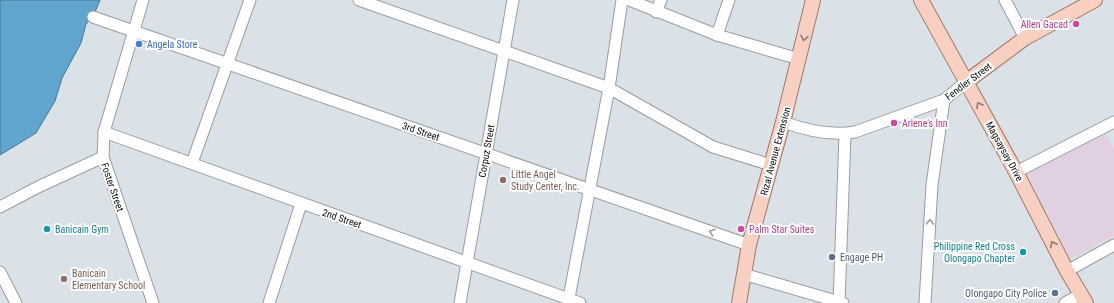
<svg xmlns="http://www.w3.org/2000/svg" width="1114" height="303" font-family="'Roboto Condensed',sans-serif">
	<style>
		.commercial { fill: #e1d0e1 }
		.water { fill: #60a5ce; stroke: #467795 }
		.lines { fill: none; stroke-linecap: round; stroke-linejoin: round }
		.minor-casing { stroke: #969da2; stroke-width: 13 }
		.major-casing { stroke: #a07868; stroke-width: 16 }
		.minor { stroke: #fff; stroke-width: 11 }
		.major { stroke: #f7d0c1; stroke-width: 14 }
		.oneway { stroke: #8d7871 }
		.oneway2 { stroke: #9d9e9f }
		.hotel-dot { fill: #d1479c; stroke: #fff; stroke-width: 1.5 }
		.shop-dot { fill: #3f7fe0; stroke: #fff; stroke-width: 1.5 }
		.education-dot { fill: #8d6e63; stroke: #fff; stroke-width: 1.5 }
		.culture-dot { fill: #0f9aa8; stroke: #fff; stroke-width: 1.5 }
		.service-dot { fill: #5c6f8a; stroke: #fff; stroke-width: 1.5 }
		.labels { text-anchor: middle; stroke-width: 4; stroke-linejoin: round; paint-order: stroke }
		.hotel-label { font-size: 10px; fill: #b23c85; stroke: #fff; text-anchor: start }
		.shop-label { font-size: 10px; fill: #366cbe; stroke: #fff; text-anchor: start }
		.street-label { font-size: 10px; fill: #0b0d0f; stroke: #fff }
		.education-label { font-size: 10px; fill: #785e54; stroke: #fff; text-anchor: start }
		.culture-label { font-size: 10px; fill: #0d838f; stroke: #fff; text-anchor: start }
		.service-label { font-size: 10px; fill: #4e5e75; stroke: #fff; text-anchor: start }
	</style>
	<rect width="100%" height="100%" fill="#dae1e7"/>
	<polygon class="commercial" points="1104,131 1114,150 1114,236 1071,259 1026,173"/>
	<polygon class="water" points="0,0 100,0 93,17 86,24 81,43 62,78 55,101 36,133 0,155"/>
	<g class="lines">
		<g class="minor-casing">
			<g id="minor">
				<polyline points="143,0 104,132 103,157 153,303"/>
				<polyline points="359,0 609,88 713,147 771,165"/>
				<polyline points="629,0 717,35 799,59"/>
				<polyline points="1005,0 1025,38"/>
				<polyline points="656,12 661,0"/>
				<polyline points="93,17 749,245"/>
				<polyline points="717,35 729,0"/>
				<path d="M 783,122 C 805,130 832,136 855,132 L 944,100 L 966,82"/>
				<polyline points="104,132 580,303"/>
				<polyline points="192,163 250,0"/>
				<polyline points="1016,172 1114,122"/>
				<polyline points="0,207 38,187 103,157"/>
				<polyline points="1067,271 1114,245"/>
				<polyline points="0,272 16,303"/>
				<polyline points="743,274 843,303"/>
				<polyline points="269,303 301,204"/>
				<polyline points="460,303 513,0"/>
				<polyline points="568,303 609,88 622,0"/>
				<polyline points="839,303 845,134"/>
				<polyline points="925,303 932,185 944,100"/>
				<polyline points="1065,303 1081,294"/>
			</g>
		</g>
		<g class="major-casing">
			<g id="major">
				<polyline points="921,0 1016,172 1067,271 1086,303"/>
				<polyline points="966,82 1025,38 1095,0"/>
				<polyline points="739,303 749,245 783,122 813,0"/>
			</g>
		</g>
		<use href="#minor" class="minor"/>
		<use href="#major" class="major"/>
	</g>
	<defs><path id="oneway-chevron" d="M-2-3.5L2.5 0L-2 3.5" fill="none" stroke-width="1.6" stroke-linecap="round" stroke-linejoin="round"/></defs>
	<g class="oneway">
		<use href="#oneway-chevron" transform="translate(804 38) rotate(103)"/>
		<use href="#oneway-chevron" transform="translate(979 105) rotate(-119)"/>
		<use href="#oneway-chevron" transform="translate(1053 244) rotate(-117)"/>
	</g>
	<g class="oneway2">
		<use href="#oneway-chevron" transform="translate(930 222) rotate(-87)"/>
		<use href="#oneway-chevron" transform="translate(712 232) rotate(-161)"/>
	</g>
	<g class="hotel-dot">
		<circle cx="1076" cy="24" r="4"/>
		<circle cx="894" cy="123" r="4"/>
		<circle cx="741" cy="229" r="4"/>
	</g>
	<circle class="shop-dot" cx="139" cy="44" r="4"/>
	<g class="education-dot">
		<circle cx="503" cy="180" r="4"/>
		<circle cx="64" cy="279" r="4"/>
	</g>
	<g class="culture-dot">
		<circle cx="47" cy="229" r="4"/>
		<circle cx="1023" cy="252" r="4"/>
	</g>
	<g class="service-dot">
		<circle cx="832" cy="257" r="4"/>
		<circle cx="1055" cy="293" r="4"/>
	</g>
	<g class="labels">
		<g class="hotel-label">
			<text x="1068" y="28" text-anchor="end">Allen Gacad</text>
			<text x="902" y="127">Arlene's Inn</text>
			<text x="749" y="233">Palm Star Suites</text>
		</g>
		<g class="shop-label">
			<text x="147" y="48">Angela Store</text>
		</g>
		<g class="street-label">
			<text transform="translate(968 81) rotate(-37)" y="4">Fendler Street</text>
			<text transform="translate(421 131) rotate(19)" y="4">3rd Street</text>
			<text transform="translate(486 151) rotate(-80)" y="4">Corpuz Street</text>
			<text transform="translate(775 151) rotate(-75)" y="4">Rizal Avenue Extension</text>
			<text transform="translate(1005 151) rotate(61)" y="4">Magsaysay Drive</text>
			<text transform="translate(113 187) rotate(71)" y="4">Foster Street</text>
			<text transform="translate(342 218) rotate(19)" y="4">2nd Street</text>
		</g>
		<g class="education-label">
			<text x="511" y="178">Little Angel<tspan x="511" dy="12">Study Center, Inc.</tspan></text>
			<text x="72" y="277">Banicain<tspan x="72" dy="12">Elementary School</tspan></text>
		</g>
		<g class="culture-label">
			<text x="55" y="233">Banicain Gym</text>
			<text x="1015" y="250" text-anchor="end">Philippine Red Cross<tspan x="1015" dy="12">Olongapo Chapter</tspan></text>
		</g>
		<g class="service-label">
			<text x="840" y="261">Engage PH</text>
			<text x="1047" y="297" text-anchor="end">Olongapo City Police</text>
		</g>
	</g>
</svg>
